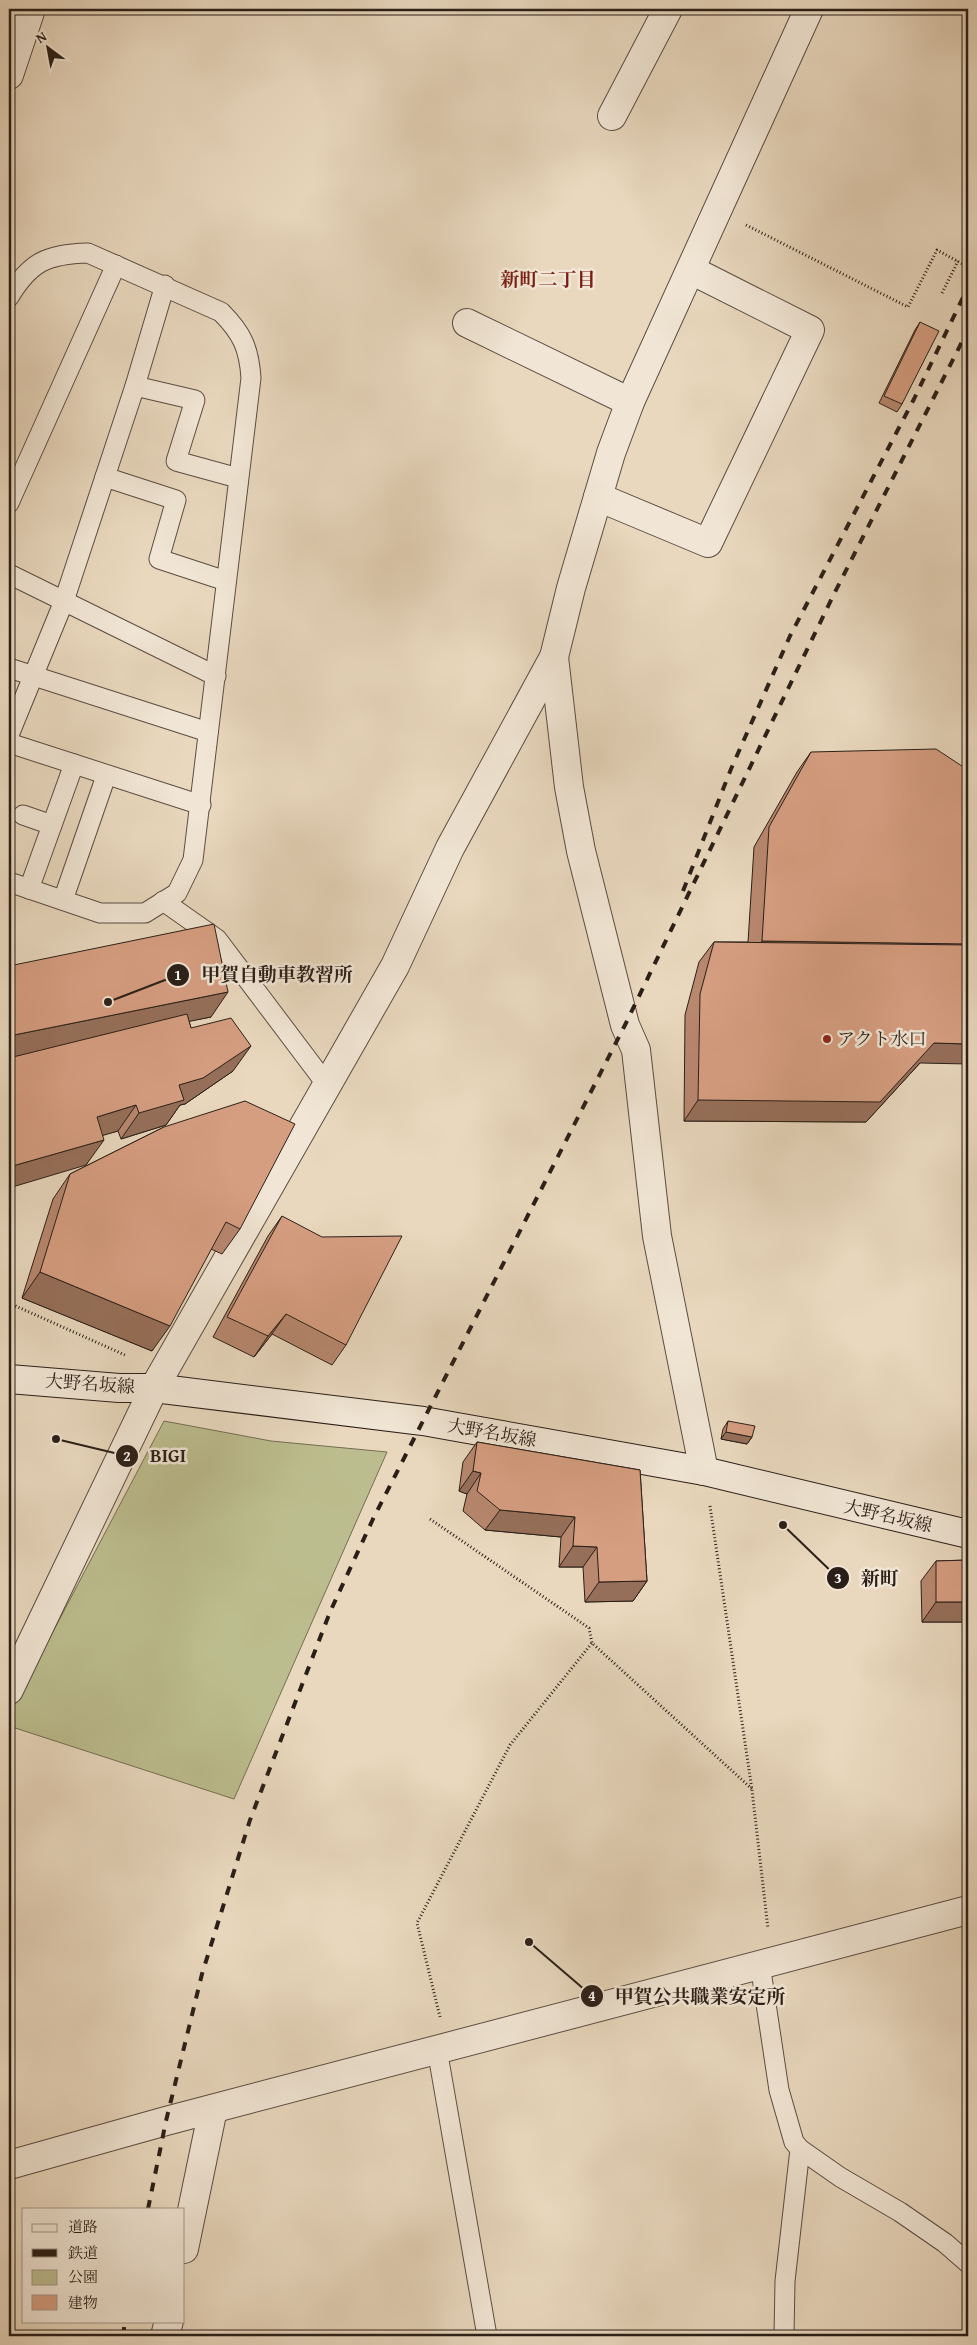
<svg xmlns="http://www.w3.org/2000/svg" width="977" height="2345" font-family="'Gentium Book Plus','Noto Serif JP',serif">
	<style>
		.green { fill: #bcbd8e; stroke: #736e53 }
		.lines { fill: none; stroke-linecap: round; stroke-linejoin: round }
		.lane-casing { stroke: #5a4d42; stroke-width: 21 }
		.street-casing { stroke: #5a4d42; stroke-width: 30 }
		.secondary-casing { stroke: #2a1f18; stroke-width: 30 }
		.path { stroke: #2a1f18; stroke-width: 3; stroke-dasharray: 1 2.5; stroke-linecap: butt }
		.lane { stroke: #f1e6d5; stroke-width: 19 }
		.street { stroke: #f1e6d5; stroke-width: 28 }
		.secondary { stroke: #f1e6d5; stroke-width: 28 }
		.rail { stroke: #2a1f18; stroke-width: 4; stroke-dasharray: 9 9; stroke-linecap: butt }
		.wall { fill: #b8886f; stroke: #2a1f18 }
		.shaded-wall { fill: #966f5a; stroke: #2a1f18 }
		.building { fill: #d69e81; stroke: #2a1f18 }
		.poi-dot { fill: #8f2418; stroke: #f1e6d5; stroke-width: 2 }
		.labels { text-anchor: middle; stroke-width: 5; stroke-linejoin: round; paint-order: stroke }
		.poi-label { font-size: 18px; fill: #2a1f18; stroke: #f1e6d5; text-anchor: start }
		.street-label { font-size: 18px; fill: #2a1f18; stroke: #f1e6d5 }
		.neighbourhood-label { font-size: 19px; font-weight: bold; fill: #7a1f14; stroke: #f1e6d5 }
		.leader { fill: none; stroke: #2a1f18; stroke-width: 2 }
		.callout-dot { fill: #2a1f18; stroke: #f1e6d5; stroke-width: 2 }
		.mark-label { font-size: 15px; text-anchor: middle; font-weight: bold; fill: #fff }
		.callout-label { font-size: 19px; text-anchor: middle; font-weight: bold; fill: #2a1f18; stroke: #f1e6d5; stroke-width: 5; stroke-linejoin: round; paint-order: stroke }
	</style>
	<rect width="100%" height="100%" fill="#e9d8be"/>
	<filter id="stains"><feTurbulence type="fractalNoise" baseFrequency=".004" numOctaves="4"/><feColorMatrix values="0 0 0 0 .2 0 0 0 0 .09 0 0 0 0 .02 0 0 0 .5 -.17"/></filter>
	<radialGradient id="worn" r=".72"><stop offset=".6" stop-color="#630" stop-opacity="0"/><stop offset="1" stop-color="#630" stop-opacity=".3"/></radialGradient>
	<polygon class="green" points="164,1421 271,1441 387,1452 234,1799 9,1726 9,1715"/>
	<g class="lines">
		<g class="lane-casing">
			<g id="lane">
				<path d="M 9,297 C 30,262 47,254 88,253 L 221,312 C 242,333 249,348 251,378 L 193,860 L 177,893 L 145,913 L 100,913 L 9,882"/>
				<polyline points="135,386 195,400 176,461 238,478"/>
				<polyline points="105,477 176,500 159,559 226,581"/>
				<polyline points="9,503 116,265"/>
				<polyline points="9,574 216,676"/>
				<polyline points="9,668 208,732"/>
				<polyline points="9,735 64,601 135,386 165,285"/>
				<polyline points="9,743 201,805"/>
				<polyline points="23,815 52,825"/>
				<polyline points="29,889 74,764"/>
				<polyline points="63,900 106,776"/>
				<polyline points="163,901 217,939 327,1085"/>
				<polyline points="760,1964 779,2090 794,2142 800,2149 840,2177 900,2212 945,2243 968,2263"/>
				<polyline points="437,2049 487,2336"/>
				<polyline points="784,2336 785,2281 800,2149"/>
			</g>
		</g>
		<g class="street-casing">
			<g id="street">
				<polyline points="9,75 31,9"/>
				<polyline points="612,116 668,9"/>
				<polyline points="467,323 630,402"/>
				<polyline points="598,497 708,543 810,330 691,270"/>
				<polyline points="554,657 569,787 581,851 625,1025 636,1050 657,1236 704,1471"/>
				<polyline points="9,1690 154,1388 395,966 450,848 554,657 571,588 611,453 630,402 809,9"/>
				<polyline points="9,2165 166,2121 968,1910"/>
				<polyline points="184,2249 213,2109"/>
				<polyline points="165,2336 169,2321"/>
			</g>
		</g>
		<g class="secondary-casing">
			<polyline id="secondary" points="9,1379 119,1388 154,1388 423,1421 704,1471 968,1534"/>
		</g>
		<g class="path">
			<polyline points="746,225 908,307 937,250 968,267"/>
			<polyline points="942,293 958,261"/>
			<polyline points="9,1303 125,1355"/>
			<polyline points="710,1506 752,1790 768,1929"/>
			<polyline points="430,1519 589,1628 592,1643 752,1789"/>
			<polyline points="440,2017 417,1923 510,1745 592,1643"/>
		</g>
		<use href="#lane" class="lane"/>
		<use href="#street" class="street"/>
		<use href="#secondary" class="secondary"/>
		<g class="rail">
			<polyline points="683,891 731,769 790,636 914,399 968,287"/>
			<polyline points="148,2209 166,2121 202,1974 250,1820 330,1612 373,1519 625,1025 834,594 968,330"/>
			<polyline points="123,2336 125,2321"/>
		</g>
	</g>
	<g class="wall">
		<polygon points="920,322 902,404 897,412 879,403 915,330"/>
		<polygon points="811,752 920,1063 866,1122 684,1121 685,1015 699,962 714,942 748,942 754,847 797,772"/>
		<polygon points="9,966 211,1017 189,1021 191,1028 233,1071 185,1104 180,1105 166,1125 121,1139 118,1131 103,1135 86,1165"/>
		<polygon points="164,1127 240,1229 222,1254 211,1249 152,1351 22,1298 53,1199 70,1174"/>
		<polygon points="282,1216 346,1345 332,1365 272,1334 254,1357 213,1337 268,1236"/>
		<polygon points="728,1421 752,1437 747,1444 721,1439 723,1429"/>
		<polygon points="477,1442 640,1470 647,1581 633,1601 585,1602 583,1567 559,1567 561,1537 485,1530 463,1511 467,1494 459,1491 463,1462"/>
		<polygon points="968,1560 968,1622 922,1622 921,1581 936,1561"/>
	</g>
	<g class="shaded-wall">
		<polygon points="762,941 968,944 968,964 747,961"/>
		<polygon points="228,992 211,1017 9,1058 9,1036"/>
		<polygon points="934,1043 968,1044 968,1064 920,1063 866,1122 684,1121 698,1100"/>
		<polygon points="251,1046 233,1071 185,1104 180,1105 166,1125 121,1139 139,1113 179,1085"/>
		<polygon points="136,1105 118,1131 80,1142 97,1117"/>
		<polygon points="104,1140 86,1165 9,1188 9,1167"/>
		<polygon points="40,1272 170,1326 152,1351 22,1298"/>
		<polygon points="286,1314 272,1334 254,1357 268,1336"/>
		<polygon points="726,1432 752,1437 747,1444 721,1439"/>
		<polygon points="473,1471 481,1473 467,1494 459,1491"/>
		<polygon points="500,1510 575,1517 561,1537 485,1530"/>
		<polygon points="573,1546 597,1547 583,1567 559,1567"/>
		<polygon points="647,1581 633,1601 585,1602 599,1582"/>
		<polygon points="936,1602 968,1602 968,1622 922,1622"/>
	</g>
	<g class="building">
		<polygon points="920,322 939,331 902,404 884,396"/>
		<polygon points="936,749 968,770 968,944 762,941 769,827 811,752"/>
		<polygon points="214,924 228,992 9,1036 9,966"/>
		<polygon points="714,942 968,945 968,1044 934,1043 880,1102 698,1100 700,994"/>
		<polygon points="187,1014 191,1028 231,1018 251,1046 203,1078 179,1085 184,1100 139,1113 136,1105 97,1117 104,1140 9,1167 9,1058"/>
		<polygon points="245,1101 295,1124 240,1229 226,1222 170,1326 40,1272 70,1174 164,1127"/>
		<polygon points="282,1216 322,1237 402,1236 346,1345 286,1314 268,1336 227,1317"/>
		<polygon points="728,1421 755,1426 752,1437 726,1432"/>
		<polygon points="477,1442 640,1470 647,1581 599,1582 597,1547 573,1546 575,1517 500,1510 477,1491 481,1473 473,1471"/>
		<polygon points="968,1560 968,1602 936,1602 936,1561"/>
	</g>
	<circle class="poi-dot" cx="827" cy="1039" r="5"/>
	<g class="labels">
		<g class="poi-label">
			<text x="837" y="1045">アクト水口</text>
		</g>
		<g class="street-label">
			<text transform="translate(90 1384) rotate(4)" y="6">大野名坂線</text>
			<text transform="translate(492 1433) rotate(10)" y="6">大野名坂線</text>
			<text transform="translate(888 1516) rotate(13)" y="6">大野名坂線</text>
		</g>
		<g class="neighbourhood-label">
			<text x="548" y="286">新町二丁目</text>
		</g>
	</g>
	<path class="leader" d="M108 1002L178 975M56 1439L127 1456M783 1525L838 1578M529 1942L592 1996"/>
	<g class="callout-dot">
		<circle cx="108" cy="1002" r="5"/>
		<circle cx="56" cy="1439" r="5"/>
		<circle cx="783" cy="1525" r="5"/>
		<circle cx="529" cy="1942" r="5"/>
		<circle cx="178" cy="975" r="12"/>
		<circle cx="127" cy="1456" r="12"/>
		<circle cx="838" cy="1578" r="12"/>
		<circle cx="592" cy="1996" r="12"/>
	</g>
	<g class="mark-label">
		<text x="178" y="980">1</text>
		<text x="127" y="1461">2</text>
		<text x="838" y="1583">3</text>
		<text x="592" y="2001">4</text>
	</g>
	<g class="callout-label">
		<text x="277" y="981">甲賀自動車教習所</text>
		<text x="168" y="1462">BIGI</text>
		<text x="880" y="1585">新町</text>
		<text x="700" y="2003">甲賀公共職業安定所</text>
	</g>
	<rect width="977" height="2345" fill="none" stroke="#e9d8be" stroke-width="30"/>
	<rect x="10" y="10" width="957" height="2325" fill="none" stroke="#2a1f18" stroke-width="2.5"/>
	<rect x="15" y="15" width="947" height="2315" fill="none" stroke="#2a1f18"/>
	<rect x="22" y="2208" width="162" height="115" fill="#f1e6d5" stroke="#a19689"/>
	<rect x="32" y="2224" width="25" height="8" fill="#f1e6d5" stroke="#a19689"/>
	<text x="68" y="2232" font-size="15" fill="#2a1f18">道路</text>
	<rect x="32" y="2249" width="25" height="8" fill="#2a1f18" stroke="#a19689"/>
	<text x="68" y="2258" font-size="15" fill="#2a1f18">鉄道</text>
	<rect x="32" y="2270" width="25" height="15" fill="#bcbd8e" stroke="#a19689"/>
	<text x="68" y="2282" font-size="15" fill="#2a1f18">公園</text>
	<rect x="32" y="2295" width="25" height="15" fill="#d69e81" stroke="#a19689"/>
	<text x="68" y="2308" font-size="15" fill="#2a1f18">建物</text>
	<g transform="translate(48 48) rotate(328)" stroke="#f1e6d5" stroke-width="4" paint-order="stroke">
	<path d="M0-4L9 19L0 12L-9 19Z" fill="#2a1f18"/>
	<text y="-8" font-size="14" font-weight="bold" text-anchor="middle" fill="#2a1f18">N</text>
	</g>
	<rect width="100%" height="100%" filter="url(#stains)"/>
	<rect width="100%" height="100%" fill="url(#worn)"/>
</svg>
